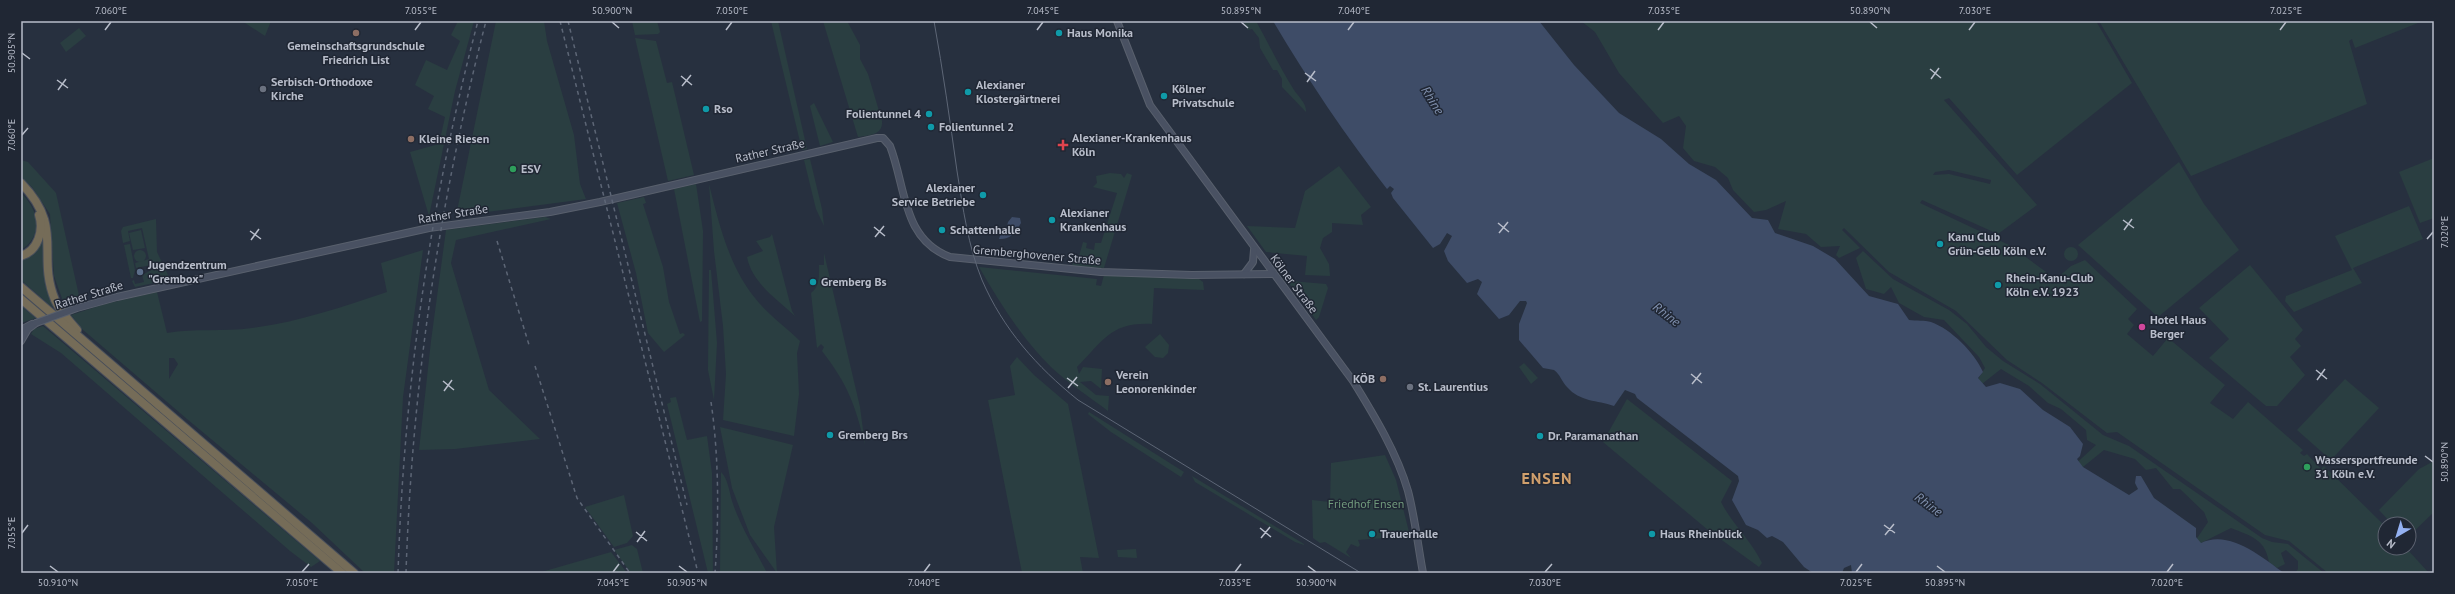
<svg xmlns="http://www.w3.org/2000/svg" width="2455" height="594" font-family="'PT Sans',sans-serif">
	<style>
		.green { fill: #2a3e41; fill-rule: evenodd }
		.water { fill: #3e4c67 }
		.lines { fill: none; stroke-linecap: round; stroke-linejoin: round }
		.secondary-casing { stroke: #59606d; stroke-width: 8 }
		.highway-casing { stroke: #464d5a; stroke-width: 10 }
		.secondary { stroke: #495162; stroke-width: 6 }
		.highway { stroke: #756c58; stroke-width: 8 }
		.tram { stroke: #5d6676; stroke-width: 1 }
		.rail { stroke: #5d6676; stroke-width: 1.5; stroke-dasharray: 4 4; stroke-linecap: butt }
		.secondary-bridge-casing { stroke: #59606d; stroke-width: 8; stroke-linecap: butt }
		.secondary-bridge { stroke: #495162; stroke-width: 6 }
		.ticks { fill: none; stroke: #b8bdca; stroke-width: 1.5 }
		.education-dot { fill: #8d6e63; stroke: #202734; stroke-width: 1.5 }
		.culture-dot { fill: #0f9aa8; stroke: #202734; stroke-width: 1.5 }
		.worship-dot { fill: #6b7280; stroke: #202734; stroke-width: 1.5 }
		.health-dot { fill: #e0444e; stroke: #202734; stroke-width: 1.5 }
		.leisure-dot { fill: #2e9e5b; stroke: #202734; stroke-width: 1.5 }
		.service-dot { fill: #5c6f8a; stroke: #202734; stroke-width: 1.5 }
		.hotel-dot { fill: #d1479c; stroke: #202734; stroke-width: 1.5 }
		.labels { text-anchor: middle; stroke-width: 3; stroke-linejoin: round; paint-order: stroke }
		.poi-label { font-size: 12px; font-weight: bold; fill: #b8bdca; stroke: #202734; text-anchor: start }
		.street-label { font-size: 12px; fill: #b8bdca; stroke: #202734 }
		.park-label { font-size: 12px; fill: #70997c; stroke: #202734 }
		.water-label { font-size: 13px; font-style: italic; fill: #8191af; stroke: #202734 }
		.district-label { font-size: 16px; font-weight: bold; letter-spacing: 1px; fill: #d09f6c; stroke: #202734 }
		.neatline { fill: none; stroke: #b8bdca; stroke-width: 1.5 }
		.ticks-label { font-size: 10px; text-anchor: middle; fill: #b8bdca }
	</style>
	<rect width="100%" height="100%" fill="#27303f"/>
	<g class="green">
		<polygon points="242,21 271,21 265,36"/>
		<polygon points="458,21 474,21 455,91 429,216 410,152 439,144 445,117 428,109 434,96 415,85 426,60 447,70 460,41 451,35"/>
		<polygon points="496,21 544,21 547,41 574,135 580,184 586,199 456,216"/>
		<polygon points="632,21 657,21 660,32 658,34 635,35"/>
		<polygon points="771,21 778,21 807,149 802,150"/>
		<path d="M 823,21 L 847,21 L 860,45 L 860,59 L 868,74 L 882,121 C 883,135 870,135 858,137 Z"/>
		<path d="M 1243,21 L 1256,21 C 1269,44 1280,68 1294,90 C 1298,96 1307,104 1306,112 L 1282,87 L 1282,79 L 1277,70 L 1273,70 L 1260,48 L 1259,38 L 1252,29 L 1248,30 Z"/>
		<path d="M 1581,21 L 2096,21 L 2132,83 L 2017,175 L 1949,98 L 1944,100 L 2037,205 L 1998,234 L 1922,200 L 1920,203 L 2009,245 L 2056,279 L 2071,266 L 2085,260 L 2137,309 L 2128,319 L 2134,325 L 2127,334 L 2153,356 L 2168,338 L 2225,385 L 2210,403 L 2233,419 L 2248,402 L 2303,450 L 2300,453 L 2304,456 L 2307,454 L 2321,469 L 2324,466 L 2385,526 L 2385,548 L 2406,548 L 2429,573 L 2328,573 L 2289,541 L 2265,535 L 2117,432 L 2107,433 L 2042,383 L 2007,360 L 1956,311 L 1889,272 L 1844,228 L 1842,230 L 1860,248 L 1839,258 L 1836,255 L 1840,246 L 1821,247 L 1806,234 L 1778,229 L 1786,201 L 1766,210 L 1754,212 L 1733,190 L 1728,178 L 1715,167 L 1694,161 L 1683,148 L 1686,126 L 1679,116 L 1663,123 L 1619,73 L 1595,32 ZM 1949,170 L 1991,180 L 1991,181 L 1990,184 L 1949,174 L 1933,175 L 1935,172 Z"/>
		<polygon points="2099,21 2423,21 2355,48 2352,39 2349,41 2367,104 2191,176"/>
		<polygon points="79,28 86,36 66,52 60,43"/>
		<polygon points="635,38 656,41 667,83 672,82 694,175 668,181"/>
		<polygon points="814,103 833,142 820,146 810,106"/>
		<polygon points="2434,158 2434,218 2420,223 2399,172"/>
		<polygon points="810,159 822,209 824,226 816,209 804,160"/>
		<polygon points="21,160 28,162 56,193 80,300 64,304 54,276 50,214 32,187 21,177"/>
		<polygon points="2179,162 2204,204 2239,250 2158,317 2078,245"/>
		<polygon points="1339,166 1371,207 1361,215 1363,225 1332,223 1332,232 1323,238 1320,248 1329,264 1330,276 1305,275 1307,256 1266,252 1247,226 1295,228 1305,191"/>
		<polygon points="1110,173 1121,174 1124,178 1127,173 1132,175 1104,268 1071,266 1079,256 1083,242 1087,243 1086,248 1094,250 1095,243 1101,243 1117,193 1093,187 1097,183 1096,176"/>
		<polygon points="696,184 703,231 702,321 700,322 674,189"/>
		<path d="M 709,184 C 719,224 729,266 755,298 C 767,314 786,327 800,341 L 797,353 L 799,394 L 794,436 L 723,420 L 726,374 L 723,326 L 714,251 Z"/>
		<path d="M 21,193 C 39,210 44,235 21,250 Z"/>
		<polygon points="644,197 646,203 643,204 663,267 669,302 680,334 683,333 685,335 664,352 648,333 636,273 617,203"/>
		<polygon points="2409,206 2423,239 2353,268 2362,283 2294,312 2285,301 2286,296 2352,270 2335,236"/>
		<polygon points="545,217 551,219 456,240 451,263 489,390 540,439 455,449 419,450 431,341 446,230"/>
		<polygon points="156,219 157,252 169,277 168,280 135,287 132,281 134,280 135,284 144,282 142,275 153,269 151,265 136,268 135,263 149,259 142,228 128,231 130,241 123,243 121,231 123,227"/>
		<polygon points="44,229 45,285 55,306 52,307 21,280 21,260 37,250"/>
		<polygon points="141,230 145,248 133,250 129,233"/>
		<path d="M 772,234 L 792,311 L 795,316 C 777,299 752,283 747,257 L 763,251 L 756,241 L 770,237 Z"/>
		<polygon points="130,244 135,270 133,278 131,278 124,245"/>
		<circle cx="2071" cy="254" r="7"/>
		<path d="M 423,250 L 403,397 L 394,573 L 365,573 L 312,523 L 187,419 L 82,329 L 71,315 L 105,304 L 157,292 L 167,333 C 194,328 224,332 252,328 C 299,322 342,307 387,292 L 381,263 ZM 169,358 L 174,358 L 178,364 L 169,379 Z"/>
		<circle cx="140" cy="256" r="6"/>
		<path d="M 1863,251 L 1893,279 L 1949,310 L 1967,324 L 1986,347 L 2003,361 L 2040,384 L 2103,435 L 2129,446 L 2262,538 L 2272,542 L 2288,544 L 2324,573 L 2295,573 L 2298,569 L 2298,561 L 2286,550 L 2281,553 L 2285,564 L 2277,568 L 2269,562 C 2265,539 2251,536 2231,528 L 2201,543 L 2185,556 L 2208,522 L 2204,512 L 2180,489 L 2173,489 L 2156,468 L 2146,470 L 2135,459 L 2104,450 L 2083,467 L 2070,469 L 2096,445 L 2087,440 L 2086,430 L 2061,409 L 2048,403 L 2029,386 L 2001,369 L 1968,395 L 1985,368 L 1979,357 L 1944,320 L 1924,317 L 1899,303 L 1891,287 L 1884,294 L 1866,289 L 1856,258 Z"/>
		<path d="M 824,253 L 860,407 L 865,445 C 855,404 848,385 822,351 L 824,347 L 821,344 L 817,348 L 811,293 C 820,286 819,276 819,265 L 824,265 Z"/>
		<polygon points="2250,265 2303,330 2295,339 2301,346 2290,357 2305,375 2277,406 2266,406 2209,358 2229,339 2199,308"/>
		<path d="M 979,267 L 1097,279 L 1096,285 L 1101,286 L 1104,275 L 1199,279 L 1203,282 L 1204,290 L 1154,288 L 1152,324 C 1111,322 1104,340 1077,367 L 1079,374 L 1083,367 L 1102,369 L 1101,389 L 1091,381 L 1080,382 L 1096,395 L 1109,396 L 1108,411 C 1090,397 1069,384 1052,368 C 1022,339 1000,303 979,267 Z"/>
		<polygon points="709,270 711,270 717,343 714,400 708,370"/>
		<polygon points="1290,281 1326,284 1328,288 1319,317 1316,320 1292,287 1288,282"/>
		<polygon points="21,306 36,318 21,323"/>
		<polygon points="43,326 320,561 311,567 290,551 61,353 31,334 34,329"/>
		<polygon points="1160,334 1169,345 1168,353 1163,358 1155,357 1145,347"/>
		<polygon points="1017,357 1034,375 1068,404 1099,558 1080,557 1083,573 1022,573 988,400 1015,395 1010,366"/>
		<polygon points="1524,363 1538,378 1531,384 1519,367"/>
		<polygon points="2345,379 2379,408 2331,460 2297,430"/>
		<polygon points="676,397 687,440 707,436 712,473 713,573 708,573 667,404 671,402 670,398"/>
		<path d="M 1627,399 L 1732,481 L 1721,502 C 1732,524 1751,540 1762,563 L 1759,567 L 1708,530 L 1603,442 Z"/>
		<polygon points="1089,412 1184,472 1181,477 1111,432 1088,414"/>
		<polygon points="720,427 793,445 774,527 777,573 750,535 732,488"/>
		<polygon points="1385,455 1396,480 1410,536 1358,540 1360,545 1358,547 1351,544 1346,552 1351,558 1325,542 1320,543 1313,538 1312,500 1330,502 1331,463"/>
		<polygon points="2434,461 2434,512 2409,536 2409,524 2392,524 2379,510 2419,469"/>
		<path d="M 721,472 C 728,479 729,491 732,501 C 740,526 755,549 767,573 L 720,573 Z"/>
		<polygon points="1192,476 1304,544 1304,545 1295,542 1195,482"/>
		<polygon points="624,495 633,536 627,543 614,547 585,507"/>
		<polygon points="632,545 637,549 643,573 631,573 614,550"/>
		<polygon points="1136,549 1137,558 1118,557 1117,550"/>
		<polygon points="611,552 627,573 538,573"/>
	</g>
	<g class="water">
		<path d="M 1273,21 L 1539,21 L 1574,65 L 1619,113 L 1661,139 L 1689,164 L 1716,180 L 1752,218 L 1768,220 L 1775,233 L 1813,246 L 1835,259 L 1869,296 L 1898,304 L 1909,320 C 1916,321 1925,320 1931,322 C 1951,329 1975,353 1983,372 L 1978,378 L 1986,387 L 2000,383 L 2020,389 L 2043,410 L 2070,427 L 2083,444 L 2080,456 L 2077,459 L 2083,467 L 2129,495 L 2138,489 L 2135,483 L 2136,476 L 2141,476 L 2154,498 L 2196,528 L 2196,537 L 2201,543 C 2229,529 2262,557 2284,573 L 1852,573 L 1851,565 L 1844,568 L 1842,573 L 1813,573 L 1804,567 L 1783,542 L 1772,536 L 1767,538 L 1758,530 L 1746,525 L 1732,500 L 1739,481 L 1738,476 L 1637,398 L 1635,394 L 1625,390 L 1614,406 C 1597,400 1580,402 1567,387 C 1562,382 1560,374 1554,370 L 1543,368 L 1519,340 L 1519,324 L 1527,303 L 1526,301 L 1520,301 L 1509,315 L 1499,319 L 1477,294 L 1482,282 L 1478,279 L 1467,283 L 1448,261 L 1444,251 L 1452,236 L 1447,233 L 1440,244 L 1433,248 L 1393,198 L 1391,193 L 1394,189 L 1390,186 L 1387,189 C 1345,135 1308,80 1273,21 Z"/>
		<path d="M 1012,217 L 1020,218 L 1021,223 C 1016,232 1010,240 999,239 L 1001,233 L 1006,231 L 1008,222 Z"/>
	</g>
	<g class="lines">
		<g class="secondary-casing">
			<g id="secondary">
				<path d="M 1117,21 L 1150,105 L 1353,381 C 1374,415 1397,453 1408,491 C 1415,518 1418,546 1423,573"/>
				<polyline points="1244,274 1253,262 1254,250"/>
				<path d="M 77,308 L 117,297 L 429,228 L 550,212 L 600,202 L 877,138 L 883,138 L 890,146 C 906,187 902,239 950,257 L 1101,272 L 1192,275 L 1272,274"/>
				<polyline points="21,330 32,324"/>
				<polyline points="21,341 28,329 36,323"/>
			</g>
		</g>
		<g class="highway-casing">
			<g id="highway">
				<path d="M 21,183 C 65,228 36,254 55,300 C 60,311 69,321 77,330"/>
				<path d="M 21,256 C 38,251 44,230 39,215"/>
				<polyline points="21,287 354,573"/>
				<polyline points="21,299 342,573"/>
			</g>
		</g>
		<use href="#secondary" class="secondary"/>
		<use href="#highway" class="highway"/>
		<path class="tram" d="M 934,21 C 943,71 950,121 957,171 C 963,208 968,246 982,280 C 1003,329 1037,367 1078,400 L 1361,573"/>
		<g class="rail">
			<polyline points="560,21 698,573"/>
			<polyline points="568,21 687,505"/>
			<polyline points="497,241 530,348"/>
			<polyline points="535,366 577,498 630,573"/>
			<path d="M 711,402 C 719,456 719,518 715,573"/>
			<path d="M 398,573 C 404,386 430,202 478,21"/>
			<path d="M 406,573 C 412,385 439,203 486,21"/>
		</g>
		<g class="secondary-bridge-casing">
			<polyline id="secondary-bridge" points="36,323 77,308"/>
		</g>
		<use href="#secondary-bridge" class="secondary-bridge"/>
	</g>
	<path class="ticks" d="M 612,22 L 619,28M 1241,22 L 1248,28M 1870,22 L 1877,28M 105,30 L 111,22M 415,30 L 421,22M 726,30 L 732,22M 1037,30 L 1043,22M 1348,30 L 1354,22M 1658,30 L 1664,22M 1969,30 L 1975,22M 2280,30 L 2286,22M 22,53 L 30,59M 1930,69 L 1941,78M 1305,73 L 1316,81M 681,76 L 692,85M 1931,79 L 1939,68M 57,80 L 68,88M 1307,82 L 1315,71M 682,86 L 691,75M 58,90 L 66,79M 22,135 L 28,128M 2123,220 L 2134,228M 1498,223 L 1509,232M 874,227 L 885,236M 2124,230 L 2132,219M 250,231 L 261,239M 1499,233 L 1508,222M 875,237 L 884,226M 2427,239 L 2433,232M 251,240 L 259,229M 2316,370 L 2327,379M 1691,374 L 1702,383M 1067,378 L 1078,386M 2317,380 L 2325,369M 443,381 L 454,390M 1692,384 L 1701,373M 1068,388 L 1077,377M 444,391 L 452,380M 2425,456 L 2433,462M 1884,525 L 1895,533M 1260,528 L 1271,537M 636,532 L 647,541M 22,533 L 28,525M 1885,535 L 1894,524M 1261,538 L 1270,527M 637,542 L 645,531M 50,566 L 58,572M 679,566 L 687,572M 1308,566 L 1316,572M 1937,566 L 1945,572M 302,572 L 309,564M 613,572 L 619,564M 924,572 L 930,564M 1235,572 L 1241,564M 1545,572 L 1552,564M 1856,572 L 1862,564M 2167,572 L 2173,564"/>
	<g class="education-dot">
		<circle cx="356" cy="33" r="4"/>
		<circle cx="411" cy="139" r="4"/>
		<circle cx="1383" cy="379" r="4"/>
		<circle cx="1108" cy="382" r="4"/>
	</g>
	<g class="culture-dot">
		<circle cx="1059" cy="33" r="4"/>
		<circle cx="968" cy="92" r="4"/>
		<circle cx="1164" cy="96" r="4"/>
		<circle cx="706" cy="109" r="4"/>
		<circle cx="929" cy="114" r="4"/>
		<circle cx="931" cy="127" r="4"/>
		<circle cx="983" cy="195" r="4"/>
		<circle cx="1052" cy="220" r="4"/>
		<circle cx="942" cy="230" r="4"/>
		<circle cx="1940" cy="244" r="4"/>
		<circle cx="813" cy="282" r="4"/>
		<circle cx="1998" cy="285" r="4"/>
		<circle cx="830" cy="435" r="4"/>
		<circle cx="1540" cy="436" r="4"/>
		<circle cx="1372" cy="534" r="4"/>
		<circle cx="1652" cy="534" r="4"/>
	</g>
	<g class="worship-dot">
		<circle cx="263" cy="89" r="4"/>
		<circle cx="1410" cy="387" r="4"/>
	</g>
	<path class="health-dot" d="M1061 139h4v4h4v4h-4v4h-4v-4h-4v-4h4z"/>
	<g class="leisure-dot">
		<circle cx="513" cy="169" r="4"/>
		<circle cx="2307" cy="467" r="4"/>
	</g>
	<circle class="service-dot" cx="140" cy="272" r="4"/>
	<circle class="hotel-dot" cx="2142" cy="327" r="4"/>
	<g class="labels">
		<g class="poi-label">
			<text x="1067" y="37">Haus Monika</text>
			<text x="356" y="50" text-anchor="middle">Gemeinschaftsgrundschule<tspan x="356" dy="14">Friedrich List</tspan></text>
			<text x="271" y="86">Serbisch-Orthodoxe<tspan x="271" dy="14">Kirche</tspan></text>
			<text x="976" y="89">Alexianer<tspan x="976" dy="14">Klostergärtnerei</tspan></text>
			<text x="1172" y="93">Kölner<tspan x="1172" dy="14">Privatschule</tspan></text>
			<text x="714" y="113">Rso</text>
			<text x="921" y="118" text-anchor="end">Folientunnel 4</text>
			<text x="939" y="131">Folientunnel 2</text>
			<text x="1072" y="142">Alexianer-Krankenhaus<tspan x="1072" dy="14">Köln</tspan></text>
			<text x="419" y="143">Kleine Riesen</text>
			<text x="521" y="173">ESV</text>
			<text x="975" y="192" text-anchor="end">Alexianer<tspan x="975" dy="14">Service Betriebe</tspan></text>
			<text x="1060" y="217">Alexianer<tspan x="1060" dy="14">Krankenhaus</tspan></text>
			<text x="950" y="234">Schattenhalle</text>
			<text x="1948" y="241">Kanu Club<tspan x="1948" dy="14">Grün-Gelb Köln e.V.</tspan></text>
			<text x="148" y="269">Jugendzentrum<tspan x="148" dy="14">"Grembox"</tspan></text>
			<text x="2006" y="282">Rhein-Kanu-Club<tspan x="2006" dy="14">Köln e.V. 1923</tspan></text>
			<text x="821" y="286">Gremberg Bs</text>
			<text x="2150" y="324">Hotel Haus<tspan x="2150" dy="14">Berger</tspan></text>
			<text x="1116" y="379">Verein<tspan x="1116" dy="14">Leonorenkinder</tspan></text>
			<text x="1375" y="383" text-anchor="end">KÖB</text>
			<text x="1418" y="391">St. Laurentius</text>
			<text x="838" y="439">Gremberg Brs</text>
			<text x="1548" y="440">Dr. Paramanathan</text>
			<text x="2315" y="464">Wassersportfreunde<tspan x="2315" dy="14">31 Köln e.V.</tspan></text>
			<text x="1380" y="538">Trauerhalle</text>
			<text x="1660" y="538">Haus Rheinblick</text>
		</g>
		<g class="street-label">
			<text transform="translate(770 151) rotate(-13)" y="4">Rather Straße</text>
			<text transform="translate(453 214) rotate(-9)" y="4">Rather Straße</text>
			<text transform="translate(1037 255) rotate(5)" y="4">Gremberghovener Straße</text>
			<text transform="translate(1294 284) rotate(53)" y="4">Kölner Straße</text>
			<text transform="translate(89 295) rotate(-17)" y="4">Rather Straße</text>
		</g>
		<g class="park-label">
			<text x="1366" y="508">Friedhof Ensen</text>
		</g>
		<g class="water-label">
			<text transform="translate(1433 100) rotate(58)" y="5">Rhine</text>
			<text transform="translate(1667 314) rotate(37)" y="5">Rhine</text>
			<text transform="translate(1929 504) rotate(36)" y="5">Rhine</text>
		</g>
		<g class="district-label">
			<text x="1547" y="484">ENSEN</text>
		</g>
	</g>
	<rect width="2455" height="594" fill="none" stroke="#202734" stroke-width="44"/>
	<g transform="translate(2397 536) rotate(218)"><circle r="19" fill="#202734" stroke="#5d6370"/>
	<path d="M0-3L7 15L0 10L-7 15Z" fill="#94b1f2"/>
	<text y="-6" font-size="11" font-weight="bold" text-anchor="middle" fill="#b8bdca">N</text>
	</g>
	<rect x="22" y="22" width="2411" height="550" class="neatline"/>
	<g class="ticks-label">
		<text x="111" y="14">7.060°E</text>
		<text x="421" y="14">7.055°E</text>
		<text x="612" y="14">50.900°N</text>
		<text x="732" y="14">7.050°E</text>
		<text x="1043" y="14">7.045°E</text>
		<text x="1241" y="14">50.895°N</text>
		<text x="1354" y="14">7.040°E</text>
		<text x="1664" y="14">7.035°E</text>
		<text x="1870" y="14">50.890°N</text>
		<text x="1975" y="14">7.030°E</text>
		<text x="2286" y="14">7.025°E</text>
		<text transform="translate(11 53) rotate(-90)" y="4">50.905°N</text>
		<text transform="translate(11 135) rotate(-90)" y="4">7.060°E</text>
		<text transform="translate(2444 232) rotate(-90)" y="4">7.020°E</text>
		<text transform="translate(2444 462) rotate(-90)" y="4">50.890°N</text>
		<text transform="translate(11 533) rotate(-90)" y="4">7.055°E</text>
		<text x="58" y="586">50.910°N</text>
		<text x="302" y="586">7.050°E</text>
		<text x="613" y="586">7.045°E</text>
		<text x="687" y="586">50.905°N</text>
		<text x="924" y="586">7.040°E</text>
		<text x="1235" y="586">7.035°E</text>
		<text x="1316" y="586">50.900°N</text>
		<text x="1545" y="586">7.030°E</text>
		<text x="1856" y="586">7.025°E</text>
		<text x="1945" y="586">50.895°N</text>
		<text x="2167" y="586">7.020°E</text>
	</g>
</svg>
